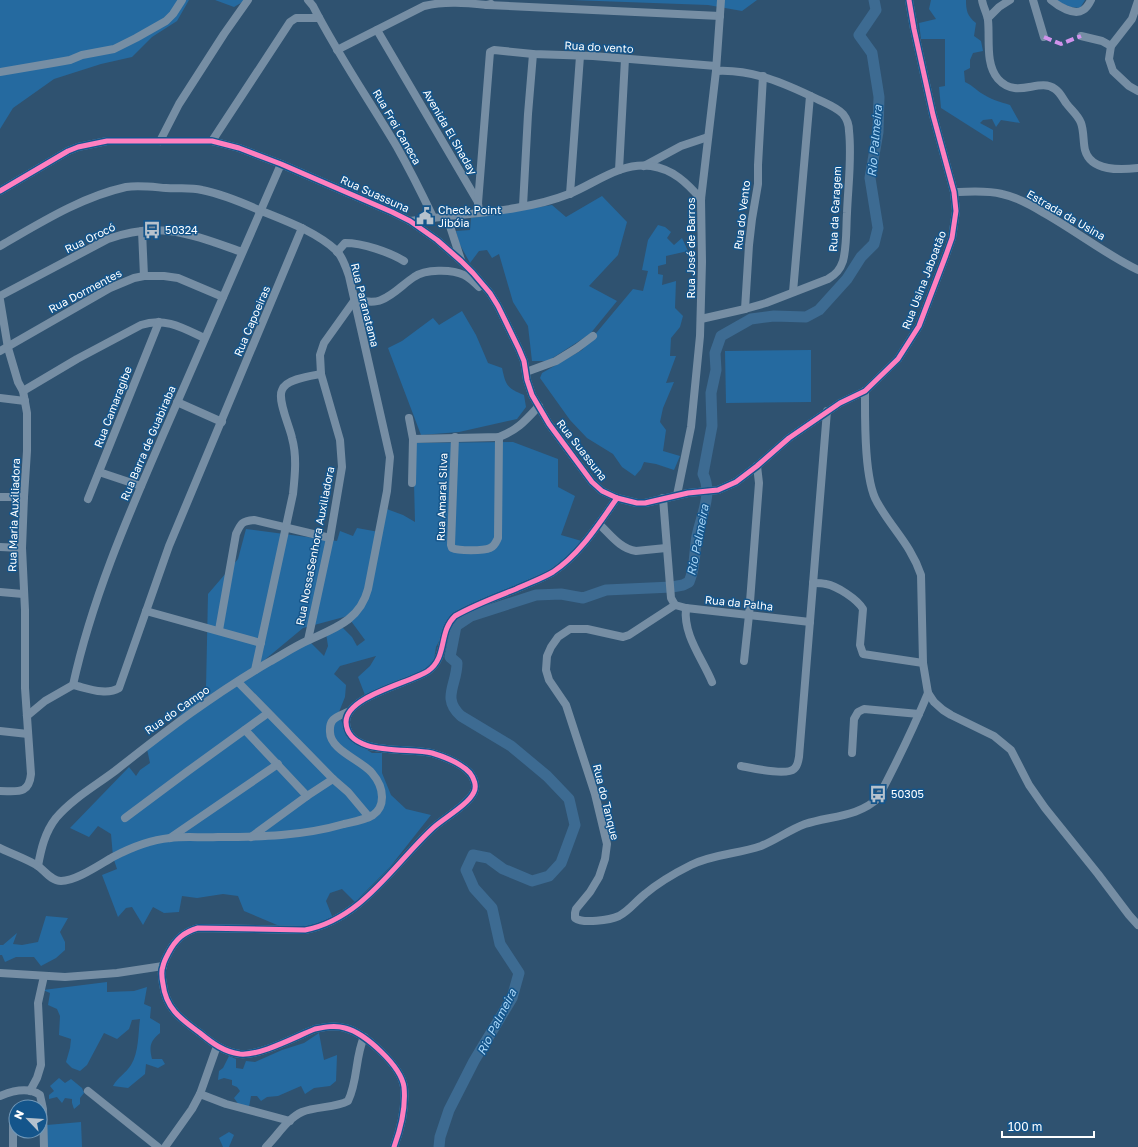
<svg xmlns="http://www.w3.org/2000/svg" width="1138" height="1147" font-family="'Golos Text',sans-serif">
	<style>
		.green { fill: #256aa0; fill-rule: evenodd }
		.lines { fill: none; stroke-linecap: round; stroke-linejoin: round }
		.river { stroke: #3d6b92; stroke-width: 11 }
		.minor { stroke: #768ea4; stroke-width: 8 }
		.quiet { stroke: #d193ec; stroke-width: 4; stroke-dasharray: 8 4; stroke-linecap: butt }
		.cycleway-casing { stroke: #14558b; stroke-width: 8 }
		.cycleway { stroke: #ff80c0; stroke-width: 5 }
		.labels { text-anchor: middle; stroke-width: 3; stroke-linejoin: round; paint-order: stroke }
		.street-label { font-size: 11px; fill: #fff; stroke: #14558b }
		.poi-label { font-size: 11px; fill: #fff; stroke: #14558b; text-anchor: start }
		.water-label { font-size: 12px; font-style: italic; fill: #a7d5f7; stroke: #14558b }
	</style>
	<rect width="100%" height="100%" fill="#2f5270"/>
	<g class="green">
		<polygon points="0,0 189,0 177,21 152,37 132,57 101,64 54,79 13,108 0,129"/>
		<polygon points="215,0 246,0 234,7"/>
		<polygon points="571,0 757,0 742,11 708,5"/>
		<path d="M 931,0 L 966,0 C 966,10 967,16 976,23 L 974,36 L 981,41 L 983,51 L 973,53 L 970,60 L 970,68 L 964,71 L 965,82 C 972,85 975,89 981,93 C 990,99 1000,102 1010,105 L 1020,123 L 1001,120 L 996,127 L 992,119 L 983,120 L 980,123 L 993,130 L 993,141 L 941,108 L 939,87 L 945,86 L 945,39 L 921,39 L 919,23 L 936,19 L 929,9 Z"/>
		<polygon points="1054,0 1085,0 1080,8 1070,7"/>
		<polygon points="602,196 627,222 618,255 589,286 617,301 590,334 548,361 532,361 528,326 513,302 499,254 492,258 487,250 479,251 470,263 459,243 456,231 470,230 471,218 552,205 566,217"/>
		<polygon points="658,225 665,227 671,232 667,238 674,245 682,238 688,251 666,256 666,264 658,266 658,274 663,275 662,285 676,281 675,308 683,316 680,327 671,338 670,356 676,356 666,383 674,382 663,408 660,422 666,430 663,451 680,456 674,470 656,464 644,462 641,469 635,476 622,467 613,454 587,438 570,420 540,378 542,373 582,350 633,289 643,291 648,271 642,270 648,240"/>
		<path d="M 462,311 L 476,335 L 488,363 L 502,368 C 506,386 507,388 524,395 L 526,407 L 517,419 L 459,432 L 421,435 L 388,348 L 402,341 L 433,318 L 439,325 Z"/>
		<polygon points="811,350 811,402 726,403 725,351"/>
		<path d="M 513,442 L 558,459 L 558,487 L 575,496 L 561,535 L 585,542 L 555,570 L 449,622 L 436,647 L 433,666 L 365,695 L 358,677 L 370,666 L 376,656 L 340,666 L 334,674 L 346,685 L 345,697 L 339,712 L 346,736 L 372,753 L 382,753 L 382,773 L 391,795 L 406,809 L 431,815 L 390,867 L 355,902 L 342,889 L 330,893 L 326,901 L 334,921 L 289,930 L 244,911 L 238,896 L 223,894 L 197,898 L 182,896 L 179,912 L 164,913 L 153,907 L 143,925 L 132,907 L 126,908 L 118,917 L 102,875 L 117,869 L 113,857 L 111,834 L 98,826 L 89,837 L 70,828 L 129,767 L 136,776 L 140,770 L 150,763 L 147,749 L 206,688 L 208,594 L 238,559 L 246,529 L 337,541 L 340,531 L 353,536 L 357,528 L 379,532 L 384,508 L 403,515 L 415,522 L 413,443 ZM 355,614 L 351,621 L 365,640 L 357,646 L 352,637 L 340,625 L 326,633 L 328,646 L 324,656 L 308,640 L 243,678 L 303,628 Z"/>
		<polygon points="46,916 68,918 60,932 65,942 65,950 56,958 41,966 34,957 16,957 5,962 2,955 0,955 0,945 3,945 17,933 13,944 22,945 38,942"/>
		<path d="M 107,982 L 107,992 L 134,991 L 147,987 L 144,1004 L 151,1007 L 150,1018 L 160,1024 L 160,1033 C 150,1041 149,1047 152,1059 L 162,1059 L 165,1064 L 158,1068 L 146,1064 L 145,1074 L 128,1088 L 113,1086 C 118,1077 126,1073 131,1065 C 139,1052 138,1034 140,1019 L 132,1020 L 129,1029 L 117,1039 L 104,1033 L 87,1065 L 80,1071 L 72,1068 L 66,1062 L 70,1048 L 71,1039 L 59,1035 L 60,1016 L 57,1009 L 48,1005 L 50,993 L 43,990 Z"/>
		<polygon points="319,1033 324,1060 337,1055 336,1081 330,1086 314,1088 305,1094 301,1086 278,1096 267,1097 261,1101 257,1096 251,1096 249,1107 239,1105 234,1098 240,1091 237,1087 232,1085 232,1080 224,1078 218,1080 219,1071 223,1068 229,1056 236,1059 236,1068 243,1069 246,1061 255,1062 282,1050 304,1043"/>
		<polygon points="59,1078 65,1083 71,1079 82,1088 84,1093 80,1098 80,1104 74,1109 72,1103 72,1099 65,1098 62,1103 57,1097 49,1099 49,1095 54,1091 50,1086"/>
		<polygon points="81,1122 82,1147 47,1147 47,1125"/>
		<polygon points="229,1132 234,1135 229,1147 223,1147 219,1138"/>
	</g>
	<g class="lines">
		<path class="river" d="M 439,1147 L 440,1137 L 449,1110 L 474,1061 L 512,998 L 519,973 L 500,944 L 492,908 L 474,888 L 466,870 L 473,855 L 488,858 L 503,869 L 532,881 L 549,876 L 561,863 L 575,825 L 569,799 L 547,776 L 511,746 L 461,716 C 441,698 457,685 457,663 L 450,657 L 456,626 L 471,616 L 536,595 L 561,594 L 583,598 L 606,590 L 672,587 L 683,585 L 689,582 C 696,566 694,552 697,536 C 701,516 713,494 703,474 L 712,426 L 711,393 L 716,370 L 715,353 L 721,336 L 751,319 L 774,316 L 806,317 L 819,310 L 847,279 L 861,257 L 874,244 L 878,228 L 870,178 L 878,132 L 879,97 L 872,53 L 859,35 L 876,10 L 874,0"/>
		<g class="minor">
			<path d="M 308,0 L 313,6 C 338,55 369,100 397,147 C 410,170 422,194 433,217"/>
			<path d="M 982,0 C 983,7 987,13 988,20 C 990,39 985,64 998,79 C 1017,100 1039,77 1055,89 C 1060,92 1063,99 1066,103 C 1071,110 1078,115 1081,123 C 1084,131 1083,141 1085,150 C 1091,172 1121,170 1138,168"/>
			<polyline points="1033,0 1044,37"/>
			<path d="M 1051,0 C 1058,6 1074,16 1083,10 C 1087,8 1089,4 1091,0"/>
			<polyline points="1138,1 1132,19 1111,46 1109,59 1113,71 1129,86 1138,91"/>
			<polyline points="487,5 720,16"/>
			<polyline points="988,18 999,7 1010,0"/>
			<polyline points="377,30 478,202"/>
			<polyline points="1081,36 1102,41 1111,46"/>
			<path d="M 337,50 L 424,6 C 445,1 466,3 487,5 L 491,4"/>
			<polyline points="0,72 53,63 70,60 82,55 114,49 136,38 166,21 173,14 182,0"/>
			<polyline points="160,141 179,104 224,34 248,0"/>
			<polyline points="212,141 290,22 296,18 319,18"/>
			<polyline points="644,166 681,146 708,137"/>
			<polyline points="619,170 625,59"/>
			<polyline points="0,191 68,151 78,147 107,141 212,141 239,148 281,164 392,212 410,221 437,240 461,261 473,273 490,293 498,306 519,349 524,361 527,380 532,395 549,424 592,482 602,491 617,498 637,503 645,503 688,493 718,490 736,482 757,466 789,438 840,403 865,391 898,359 919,326 946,255 952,238 956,211 954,192 933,115 914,29 909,0"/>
			<path d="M 954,192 C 970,192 986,190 1002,194 C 1017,197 1031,205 1044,213 C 1076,231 1105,254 1138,270"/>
			<polyline points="570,194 580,56"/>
			<polyline points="523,206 528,114 533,54"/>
			<polyline points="479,212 478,203 490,52 494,50 533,54 593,56 716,66"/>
			<polyline points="447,217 461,260"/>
			<path d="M 410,221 C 461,213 521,213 569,194 C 596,183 620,162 651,166 C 673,169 687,183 701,199"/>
			<polyline points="142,231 144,276"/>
			<path d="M 0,246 C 40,223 81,197 126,187 C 139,185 153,187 166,188 C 178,189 190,187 202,190 C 222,194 241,202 259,210 C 286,221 315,231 337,251 C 343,258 346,267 349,276 L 390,457 L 387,491 L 368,589 C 360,620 335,628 309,640 C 295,646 282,655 269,662 C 214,694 164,732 115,771 C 95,786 72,799 56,818 C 45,832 41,849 38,866"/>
			<path d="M 337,252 L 345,243 C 363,243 389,252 404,261"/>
			<polyline points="793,292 810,96"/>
			<path d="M 0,296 L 108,239 C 160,220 193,235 242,252"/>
			<path d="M 0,300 L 8,348 L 18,382 L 23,391 L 27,413 L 27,451 L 24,497 L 22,548 L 25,610 L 25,688 L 31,774 C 29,795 17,791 0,791"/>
			<polyline points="745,309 749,245 752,219 758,184 758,165 763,76"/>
			<path d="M 701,319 L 745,309 L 766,303 L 828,279 C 836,274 840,270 843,261 C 847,246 846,228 847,213 C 848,186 852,158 849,131 C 849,125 847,119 843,114 C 836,107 825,103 817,99 C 784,83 752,69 716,71"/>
			<polyline points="0,351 110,288 134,278 144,276 164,276 178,278 223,297"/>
			<polyline points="526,372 556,361 577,348 593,336"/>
			<path d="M 23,391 L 77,359 L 141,325 C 165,317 183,328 204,338"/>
			<path d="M 865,391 C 865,418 864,480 877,502 C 892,529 911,545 921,575 L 923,663 L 928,693 L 934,702 L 943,710 L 951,715 L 994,736 L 1011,750 L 1029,785 L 1045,808 L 1098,874 L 1129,915 L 1138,925"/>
			<polyline points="0,398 25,401"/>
			<polyline points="177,402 222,422"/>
			<polyline points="409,418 413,439 412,483"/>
			<path d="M 455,437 L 451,545 L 452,548 C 458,551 484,551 490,548 C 495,546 496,542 498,538 L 499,437"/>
			<path d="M 413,439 L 499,437 C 518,430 526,420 539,406"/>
			<polyline points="99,472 141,486"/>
			<polyline points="677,495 691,427 700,336 702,262 701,199 716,71 721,0"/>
			<polyline points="0,497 24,497"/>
			<polyline points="663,498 671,598 675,605 686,608 810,622"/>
			<polyline points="88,499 159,322"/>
			<path d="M 599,524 C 610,534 620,549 636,551 L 666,548"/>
			<polyline points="0,547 22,548"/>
			<path d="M 813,583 C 817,583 822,583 826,584 C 837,586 857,599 863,609 L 860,645 L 863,654 L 923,663"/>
			<polyline points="0,592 23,594"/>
			<path d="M 675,605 L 629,635 L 623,637 L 587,629 L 570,629 L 558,637 L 551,647 L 547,656 L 546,670 L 549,680 L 566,705 L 595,794 L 607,844 L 605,859 L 599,877 L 590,892 L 576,909 L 575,913 L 575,918 C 583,924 610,920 619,916 C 629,911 636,901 645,894 C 658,883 675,873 691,865 C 713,854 738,854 761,846 C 776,840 789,830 805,824 C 829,816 859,817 878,798 C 896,764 913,729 928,693"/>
			<path d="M 686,608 C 683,635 702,658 712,682"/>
			<polyline points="146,611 261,643"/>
			<path d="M 219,630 L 236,534 C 241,523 242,521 254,520 L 330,538"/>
			<path d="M 308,640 L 330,538 L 342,467 L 340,440 L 321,374 L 320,355 L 324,343 L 354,301 C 363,300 373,304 381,300 C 394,295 403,284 414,277 C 425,269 452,269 464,275 C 470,278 474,282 479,287"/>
			<polyline points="744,661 749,615 759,483 757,466"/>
			<path d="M 255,670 L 293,494 C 295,475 297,456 292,438 C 290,427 277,400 282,390 C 286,379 310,376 321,374"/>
			<polyline points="238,682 333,779 348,792 369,817"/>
			<path d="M 73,685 C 87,688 106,696 119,688 L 169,546 L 302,228"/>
			<path d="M 27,716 L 45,701 L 73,685 C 92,598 128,516 163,435 C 202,345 242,255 281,164"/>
			<polyline points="245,730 307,796"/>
			<polyline points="0,731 28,734"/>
			<polyline points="852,753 854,719 858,712 864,709 919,714"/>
			<path d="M 741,766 C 752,768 786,776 794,769 C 798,766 798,761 799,757 L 827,411"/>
			<polyline points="125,818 188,771 268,713"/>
			<polyline points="251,837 307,796 333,779"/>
			<polyline points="170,838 278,764"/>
			<path d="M 0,848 C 12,854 27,859 38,866 C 45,871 51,881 61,881 C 76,881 99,865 113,857 C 130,848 150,840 170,838 C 186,836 202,838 218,837 C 260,837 303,836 344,824 C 353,822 365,820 373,815 C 379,811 382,804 382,797 C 382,788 378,780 372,773 C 361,760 330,750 330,732 C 329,718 337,717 348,712"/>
			<polyline points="0,973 65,977 117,973 163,966"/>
			<polyline points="30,1091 37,1078 41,1065 38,1003 44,976"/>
			<polyline points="88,1091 158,1147"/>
			<polyline points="200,1094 226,1104 290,1121"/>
			<path d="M 0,1096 C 12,1091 29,1087 40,1095 L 43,1109 L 44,1147"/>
			<polyline points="13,1123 13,1147"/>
			<polyline points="165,1147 192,1109 200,1094 217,1046"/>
			<path d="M 266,1147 C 277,1136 288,1118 302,1112 C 317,1106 335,1108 348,1101 C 358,1081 355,1057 364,1037"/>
			<path d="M 394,1147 C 401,1128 406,1107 404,1087 C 401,1066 365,1033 345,1028 C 335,1025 325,1027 315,1029 C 295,1037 260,1056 240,1054 C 224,1052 212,1043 200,1033 C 181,1019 166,1009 163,984 C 162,979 161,971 163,966 C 164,961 167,956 169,952 C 176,939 184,932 198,928 L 305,930 C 362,919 393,865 433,828 C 444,818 468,805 474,792 C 477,786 474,778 470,773 C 461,763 445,757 432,753 C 410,747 347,757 346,722 C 346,696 410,683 428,671 C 448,657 438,632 455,616 C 474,605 496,597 516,589 C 529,583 541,579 553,572 C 580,554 598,525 617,498"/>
		</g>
		<polyline class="quiet" points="1044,37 1061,44 1081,36"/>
		<g class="cycleway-casing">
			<g id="cycleway">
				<polyline points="0,191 68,151 78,147 107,141 212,141 239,148 281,164 392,212 410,221 437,240 461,261 473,273 490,293 498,306 519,349 524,361 527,380 532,395 549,424 592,482 602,491 617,498 637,503 645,503 688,493 718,490 736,482 757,466 789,438 840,403 865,391 898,359 919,326 946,255 952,238 956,211 954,192 933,115 914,29 909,0"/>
				<path d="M 394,1147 C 401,1128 406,1107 404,1087 C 401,1066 365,1033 345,1028 C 335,1025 325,1027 315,1029 C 295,1037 260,1056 240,1054 C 224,1052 212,1043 200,1033 C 181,1019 166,1009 163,984 C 162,979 161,971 163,966 C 164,961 167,956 169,952 C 176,939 184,932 198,928 L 305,930 C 362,919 393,865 433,828 C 444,818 468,805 474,792 C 477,786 474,778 470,773 C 461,763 445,757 432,753 C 410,747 347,757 346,722 C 346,696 410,683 428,671 C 448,657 438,632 455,616 C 474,605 496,597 516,589 C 529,583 541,579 553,572 C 580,554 598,525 617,498"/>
			</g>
		</g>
		<use href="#cycleway" class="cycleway"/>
	</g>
	<defs>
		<g id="civic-bare" transform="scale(1.38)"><path d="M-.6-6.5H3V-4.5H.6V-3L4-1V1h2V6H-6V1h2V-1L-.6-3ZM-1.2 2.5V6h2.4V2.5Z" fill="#b6c2cd" stroke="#14558b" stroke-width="2.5" paint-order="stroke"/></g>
		<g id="bus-bare" transform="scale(1.38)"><path d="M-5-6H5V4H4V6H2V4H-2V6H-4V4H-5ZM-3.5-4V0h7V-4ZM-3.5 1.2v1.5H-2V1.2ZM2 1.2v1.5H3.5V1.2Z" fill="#b6c2cd" stroke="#14558b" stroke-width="2.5" paint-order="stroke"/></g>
	</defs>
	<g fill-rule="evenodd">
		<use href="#civic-bare" x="425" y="216"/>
		<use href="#bus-bare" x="152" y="230"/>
		<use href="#bus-bare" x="878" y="794"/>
	</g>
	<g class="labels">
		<g class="street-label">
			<text transform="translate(599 47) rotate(3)" y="4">Rua do vento</text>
			<text transform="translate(397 127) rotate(60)" y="4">Rua Frei Caneca</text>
			<text transform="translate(450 132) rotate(60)" y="4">Avenida El Shaday</text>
			<text transform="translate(375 194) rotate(24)" y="4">Rua Suassuna</text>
			<text transform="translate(835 209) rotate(-87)" y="4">Rua da Garagem</text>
			<text transform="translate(742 215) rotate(-83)" y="4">Rua do Vento</text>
			<text transform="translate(1066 215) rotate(30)" y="4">Estrada da Usina</text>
			<text transform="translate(90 238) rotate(-26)" y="4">Rua Orocó</text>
			<text transform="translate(691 248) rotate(-90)" y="4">Rua José de Barros</text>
			<text transform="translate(924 280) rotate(-69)" y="4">Rua Usina Jaboatão</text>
			<text transform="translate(85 291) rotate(-28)" y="4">Rua Dormentes</text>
			<text transform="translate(365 305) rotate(76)" y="4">Rua Paranatama</text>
			<text transform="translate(252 321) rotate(-67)" y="4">Rua Capoeiras</text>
			<text transform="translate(113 407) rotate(-69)" y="4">Rua Camaragibe</text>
			<text transform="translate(148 443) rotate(-67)" y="4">Rua Barra de Guabiraba</text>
			<text transform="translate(582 450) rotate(52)" y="4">Rua Suassuna</text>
			<text transform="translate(442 497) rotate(-88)" y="4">Rua Amaral Silva</text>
			<text transform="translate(14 515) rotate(-88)" y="4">Rua Maria Auxiliadora</text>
			<text transform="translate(315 546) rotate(-79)" y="4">Rua NossaSenhora Auxiliadora</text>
			<text transform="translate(739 603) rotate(6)" y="4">Rua da Palha</text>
			<text transform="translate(177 710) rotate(-35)" y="4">Rua do Campo</text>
			<text transform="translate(606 802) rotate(76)" y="4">Rua do Tanque</text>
		</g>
		<g class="poi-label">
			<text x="438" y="214">Check Point<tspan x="438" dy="13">Jibóia</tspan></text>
			<text x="165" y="234">50324</text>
			<text x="891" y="798">50305</text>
		</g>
		<g class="water-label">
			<text transform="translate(875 141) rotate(-85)" y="4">Rio Palmeira</text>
			<text transform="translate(698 540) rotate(-79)" y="4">Rio Palmeira</text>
			<text transform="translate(497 1022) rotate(-63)" y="4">Rio Palmeira</text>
		</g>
	</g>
	<g transform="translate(28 1119) rotate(295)"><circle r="19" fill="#14558b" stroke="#7299b9"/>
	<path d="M0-3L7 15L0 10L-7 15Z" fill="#b6c2cd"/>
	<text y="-6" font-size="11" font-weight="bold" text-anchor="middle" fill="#ffffff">N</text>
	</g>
	<path d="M1002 1131v6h92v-6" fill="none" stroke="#ffffff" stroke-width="2"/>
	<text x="1008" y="1131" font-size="12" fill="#ffffff" stroke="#14558b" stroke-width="3" paint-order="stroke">100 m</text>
</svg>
